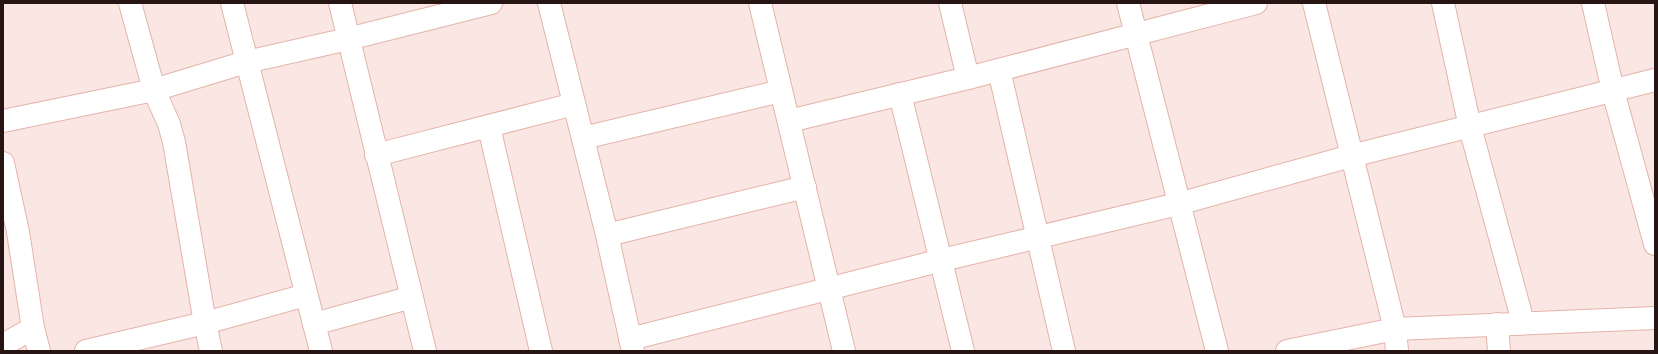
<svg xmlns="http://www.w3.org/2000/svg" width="1658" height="354" font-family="Helvetica,sans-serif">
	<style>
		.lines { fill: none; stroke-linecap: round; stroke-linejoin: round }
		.minor-casing { stroke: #e4b4aa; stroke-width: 24 }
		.major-casing { stroke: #e4b4aa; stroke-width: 24 }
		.minor { stroke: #fff; stroke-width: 22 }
		.major { stroke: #fff; stroke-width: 22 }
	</style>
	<rect width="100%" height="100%" fill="#fae6e2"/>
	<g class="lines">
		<g class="minor-casing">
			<g id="minor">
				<polyline points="130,3 154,90 169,124 174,142 205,323 211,351"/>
				<polyline points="232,3 321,351"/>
				<polyline points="340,3 425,351"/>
				<polyline points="549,3 607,235 633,351"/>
				<polyline points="760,3 844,351"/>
				<polyline points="950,3 968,78"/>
				<polyline points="1128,3 1217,351"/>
				<polyline points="1314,3 1395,329 1397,351"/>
				<polyline points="1443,3 1470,127 1523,322"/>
				<polyline points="1593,3 1613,91 1655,244"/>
				<polyline points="999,70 1064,351"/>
				<polyline points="900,94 963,351"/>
				<polyline points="3,121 154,90 246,62 348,39 491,3"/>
				<polyline points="789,121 968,78 1256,3"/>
				<polyline points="489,127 541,351"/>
				<polyline points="583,138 781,91"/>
				<polyline points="376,155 574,104"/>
				<polyline points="607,235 805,187"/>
				<polyline points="314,324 412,297"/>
				<polyline points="1497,324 1499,351"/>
				<polyline points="630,339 942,260 1178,204 1351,156 1655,80"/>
				<polyline points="3,345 33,328"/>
				<polyline points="86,351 205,323 306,295"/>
				<polyline points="1287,351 1395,329 1655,318"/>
			</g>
		</g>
		<g class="major-casing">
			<polyline id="major" points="3,163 18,232 33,328 39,351"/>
		</g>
		<use href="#minor" class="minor"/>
		<use href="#major" class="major"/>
	</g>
	<rect width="1658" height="354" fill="none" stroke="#261512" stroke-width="8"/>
</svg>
